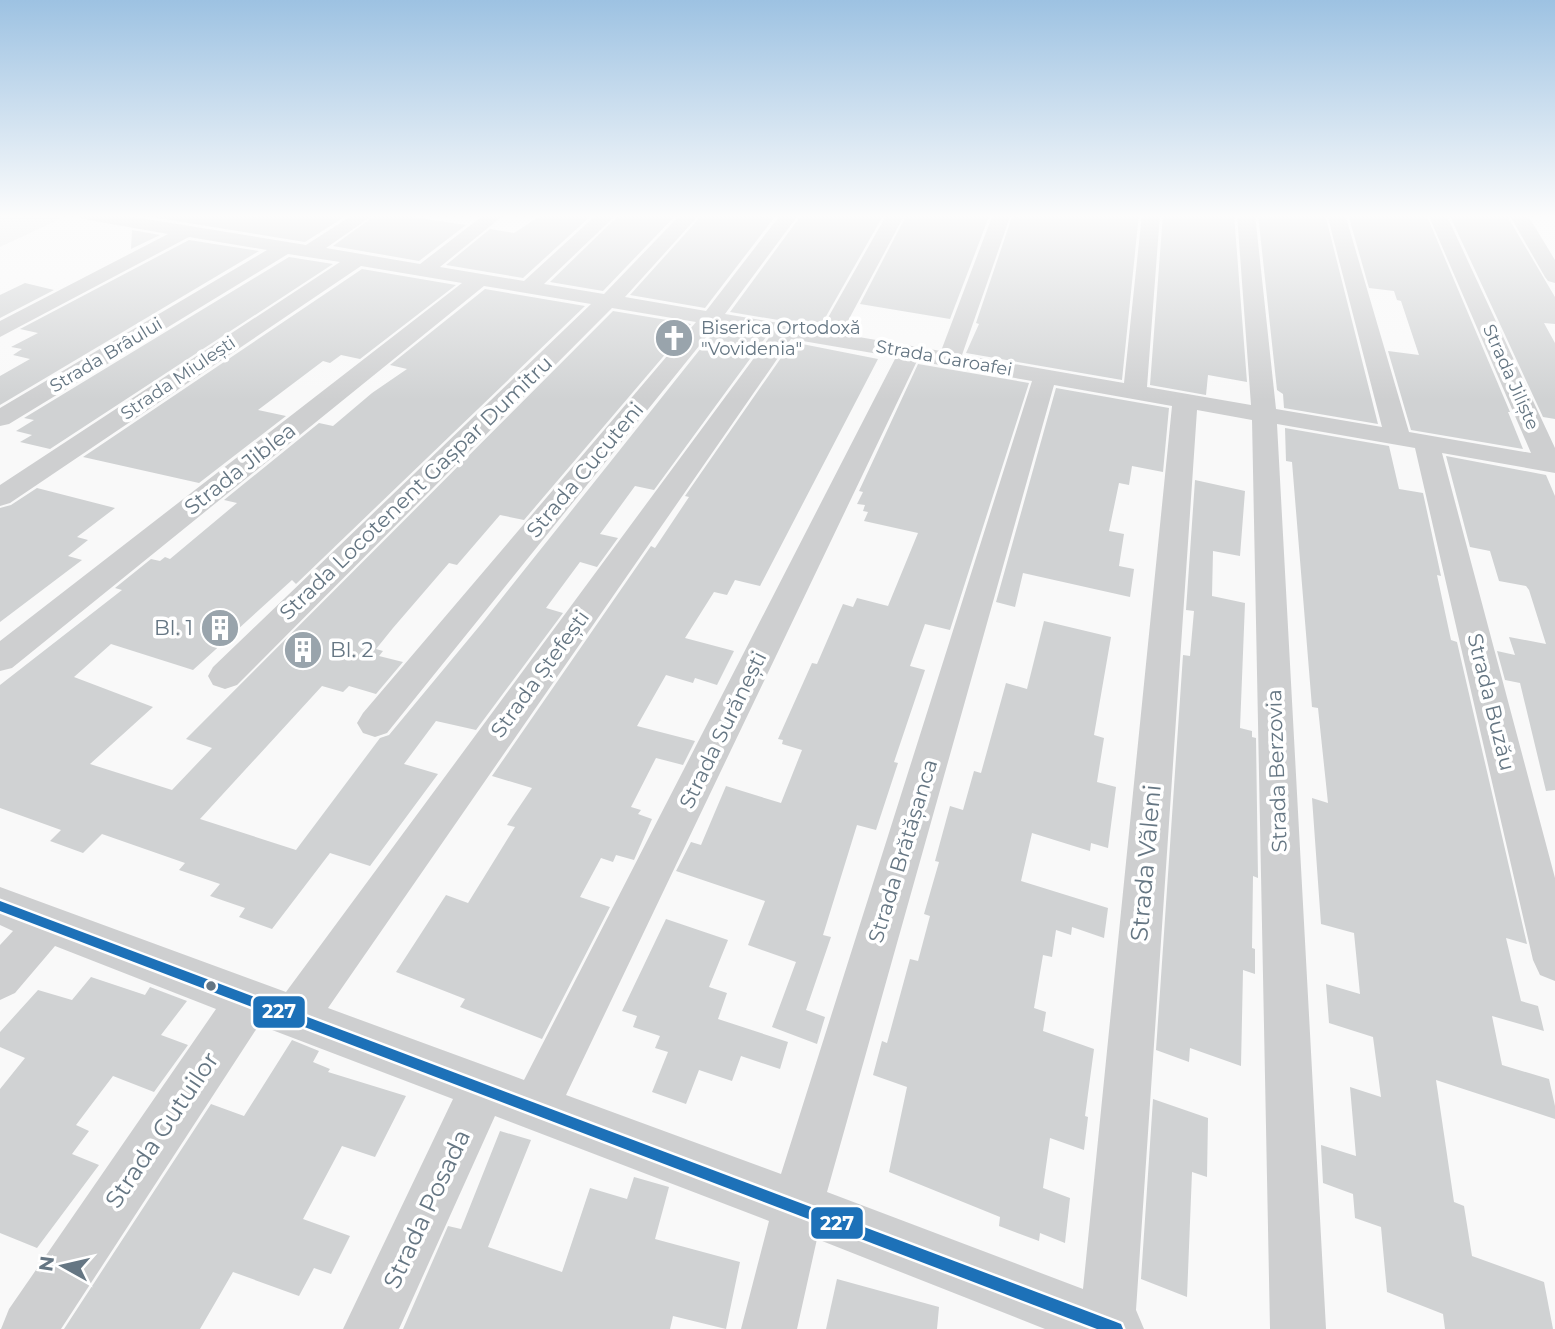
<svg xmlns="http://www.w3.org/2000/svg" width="1555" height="1329" font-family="Montserrat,sans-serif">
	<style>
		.built { fill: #e8e9e9 }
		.building { fill: #d0d2d3 }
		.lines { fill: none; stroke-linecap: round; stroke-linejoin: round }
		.minor { fill: #cecfd0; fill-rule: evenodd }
		.bus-1-casing { stroke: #fff; stroke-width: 5 }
		.bus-1 { fill: #1d71b8; fill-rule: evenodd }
		.bus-dot { fill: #657683; stroke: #fff; stroke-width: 2.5 }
		.labels { text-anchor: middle; stroke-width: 7; stroke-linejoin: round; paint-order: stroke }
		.far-poi-label { font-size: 18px; fill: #657683; stroke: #fff; text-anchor: start }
		.far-street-label { font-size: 18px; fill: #657683; stroke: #fff }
		.street-label { font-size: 21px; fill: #657683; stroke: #fff }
		.poi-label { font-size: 21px; fill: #657683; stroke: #fff; text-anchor: end }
		.near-street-label { font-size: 24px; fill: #657683; stroke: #fff }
		.line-badge { stroke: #fff; stroke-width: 2.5 }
		.badge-label { font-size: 19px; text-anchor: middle; font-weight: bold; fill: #fff }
	</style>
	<rect width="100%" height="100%" fill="#f9f9f9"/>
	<polygon class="built" points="0,214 29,214 60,219 0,247"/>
	<g class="building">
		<polygon points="133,214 349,214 305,242"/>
		<polygon points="377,214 394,214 466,225 419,261 333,246"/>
		<polygon points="543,214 593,214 523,278 446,265 490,229 514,233"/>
		<polygon points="620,214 677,214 603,291 550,282"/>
		<polygon points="703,214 777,214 705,308 630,295"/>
		<polygon points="802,214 884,214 820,327 730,312"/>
		<polygon points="907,214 990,214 950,319 860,304"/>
		<polygon points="1013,214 1139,214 1122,380 966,353 979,324 976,323"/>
		<polygon points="1163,214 1234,214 1247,382 1208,375 1206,395 1150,385"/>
		<polygon points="1258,214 1325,214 1378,424 1284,408 1283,394 1277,390"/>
		<polygon points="1348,214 1426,214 1510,412 1508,412 1523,449 1411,430 1388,351 1419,355 1401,301 1397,300 1394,291 1369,288"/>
		<polygon points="1449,214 1506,214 1555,297 1555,324 1544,323 1555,343 1555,419 1543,417"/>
		<polygon points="132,230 160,235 131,249"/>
		<polygon points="189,240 259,251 0,405 0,376 30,359 13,355 22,349 11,347 38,333 20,329"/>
		<polygon points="289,257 333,264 50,449 20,442 32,435 16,431 34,420 24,418"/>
		<polygon points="362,269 456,285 360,359 341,355 330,363 323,361 258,410 286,416 199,483 83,457"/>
		<polygon points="25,283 54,290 0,318 0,295"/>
		<polygon points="485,289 585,306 296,584 292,580 193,670 111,644 74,677 153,707 90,764 172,790 212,748 186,739 613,311 691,324 524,520 500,515 457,565 449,563 393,628 376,649 383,651 379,656 403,662 376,694 349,686 343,692 322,686 200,819 296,850 380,738 389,735 482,623 717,328 766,337 654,490 635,486 600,534 618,538 597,567 580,562 546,608 563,613 476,730 436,721 404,764 438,774 370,866 330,853 272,929 239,917 245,908 210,896 220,884 179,870 185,863 102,834 83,853 50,841 61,830 0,808 0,685 122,590 115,588 151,559 160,561 165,557 170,559 237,503 224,500 319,423 333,426 372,393 407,369 390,365"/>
		<polygon points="792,342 878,359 760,586 735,580 727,595 714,592 685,638 734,651 717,685 695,678 693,683 666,675 637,726 695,741 683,765 656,758 631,807 641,810 638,814 652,819 634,860 616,855 613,862 601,858 580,897 610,907 542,1039 460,1007 465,999 396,972 446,895 468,903 515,827 507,825 532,788 492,776 651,546 655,548 689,497 685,496"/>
		<polygon points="918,364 1029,383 950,630 925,624 910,666 925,670 894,762 898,763 876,830 857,825 823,935 831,937 806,1010 825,1017 817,1044 772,1027 796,962 748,945 765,901 676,871 691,842 701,845 726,786 781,803 802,750 782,744 783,740 778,739 812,663 817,664 843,604 853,607 857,598 888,606 918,533 864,521 868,512 863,511 865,505 857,504 863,492 859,491"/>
		<polygon points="1056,388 1169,408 1163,472 1132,466 1129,485 1119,483 1109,531 1124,534 1119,566 1134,569 1130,597 1023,573 1015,607 996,602"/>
		<polygon points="1285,428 1389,446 1399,489 1423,493 1441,576 1437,575 1451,640 1457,642 1527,944 1506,938 1521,1001 1538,1006 1544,1031 1492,1016 1502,1065 1549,1079 1555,1106 1555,1119 1436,1080 1454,1202 1464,1206 1472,1256 1544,1282 1553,1329 1445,1329 1443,1314 1387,1292 1381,1227 1355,1218 1353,1194 1323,1183 1321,1145 1356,1156 1350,1087 1381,1097 1373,1037 1329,1023 1326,984 1360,994 1354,933 1321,924 1312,798 1328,803 1318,708 1312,707 1292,462 1286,461"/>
		<polygon points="1446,456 1546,475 1555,496 1555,790 1546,791 1520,683 1505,680 1497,651 1515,655 1509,637 1546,644 1529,590 1526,586 1499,581 1490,551 1470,547"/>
		<polygon points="1195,480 1245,491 1240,556 1213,551 1212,596 1245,603 1240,728 1252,731 1252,737 1256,738 1258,878 1253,876 1252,948 1255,949 1255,974 1243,970 1241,1066 1190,1048 1189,1062 1156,1050 1183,655 1190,656 1194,611 1186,610"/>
		<polygon points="37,488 115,508 77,537 88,540 68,556 82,560 0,622 0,508 11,505"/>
		<polygon points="1044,621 1111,637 1094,735 1104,738 1097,782 1116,787 1108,848 1091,843 1090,851 1032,833 1021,881 1108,908 1104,938 1072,927 1071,935 1056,930 1052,957 1043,955 1034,1008 1046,1012 1043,1031 1094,1049 1085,1116 1088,1117 1084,1150 1050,1138 1043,1188 1070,1198 1065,1243 1040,1233 1039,1241 999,1226 1000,1217 889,1172 907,1087 873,1075 882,1041 887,1043 910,959 918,961 930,916 924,914 939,862 935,861 950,806 963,810 974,771 981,773 1006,683 1027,689"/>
		<polygon points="666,919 728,940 709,987 727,993 718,1019 788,1042 780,1069 741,1056 732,1081 699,1070 686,1104 652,1092 668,1052 655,1048 660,1036 633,1027 637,1016 622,1011"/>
		<polygon points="91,977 145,995 150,987 187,1001 161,1035 188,1045 154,1092 113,1076 76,1125 89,1131 72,1154 99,1165 37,1248 0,1233 0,1089 25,1058 0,1047 0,1032 38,990 72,1000"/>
		<polygon points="292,1040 319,1051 313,1062 330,1069 328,1072 406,1096 375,1157 342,1146 303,1219 350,1236 331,1274 314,1268 299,1296 233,1272 200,1329 64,1329 211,1104 244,1116"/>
		<polygon points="1153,1099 1208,1118 1207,1177 1192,1172 1187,1297 1141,1279"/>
		<polygon points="500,1131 531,1140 488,1247 562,1272 590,1188 627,1199 634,1177 669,1187 655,1239 740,1262 726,1329 673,1316 670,1329 403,1329 448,1226 461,1229"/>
		<polygon points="837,1279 939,1307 937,1329 826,1329"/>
	</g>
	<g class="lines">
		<g class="minor">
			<path d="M 74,214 L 116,214 L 306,245 L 354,214 L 375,214 L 326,248 L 420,264 L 485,214 L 505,214 L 440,267 L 524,281 L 597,214 L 617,214 L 544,284 L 604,294 L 681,214 L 700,214 L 625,297 L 706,311 L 781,214 L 799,214 L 725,314 L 821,330 L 887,214 L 905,214 L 841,334 L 941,351 L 993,214 L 1011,214 L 962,355 L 1124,383 L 1142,214 L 1160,214 L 1147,387 L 1251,405 L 1237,214 L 1255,214 L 1276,409 L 1382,427 L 1327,214 L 1345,214 L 1409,432 L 1531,453 L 1428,214 L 1446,214 L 1555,448 L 1555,473 L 1442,453 L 1555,878 L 1555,981 L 1540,975 L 1533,960 L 1415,448 L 1277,424 L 1326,1329 L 1270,1329 L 1252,420 L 1197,410 L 1136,1310 L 1144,1329 L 1045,1329 L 817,1239 L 797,1329 L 741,1329 L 769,1221 L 495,1116 L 399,1329 L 343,1329 L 453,1099 L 259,1025 L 61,1329 L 1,1329 L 9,1309 L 216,1009 L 55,946 L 15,993 L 0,1000 L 0,945 L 13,931 L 0,925 L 0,887 L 286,992 L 771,335 L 716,325 L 387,733 L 375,737 L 363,733 L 357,723 L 363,713 L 696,322 L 612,308 L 237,685 L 225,689 L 213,685 L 208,676 L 213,667 L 591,304 L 484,286 L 12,668 L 0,671 L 0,641 L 462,283 L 361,266 L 10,503 L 0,506 L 0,485 L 340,262 L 288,254 L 9,424 L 0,426 L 0,408 L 267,250 L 189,237 L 0,337 L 0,321 L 168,234 L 83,219 ZM 791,339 L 896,357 L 524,1080 L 328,1008 ZM 917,361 L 1032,381 L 781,1174 L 566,1095 ZM 1054,385 L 1172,406 L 1083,1289 L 827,1192 Z"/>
			<polygon points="1509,214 1527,214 1555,260 1555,283 1548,281 1545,277"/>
		</g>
		<g class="bus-1-casing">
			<polygon id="bus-1" points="0,901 1116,1322 1121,1324 1123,1329 1097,1329 0,911"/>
		</g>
		<use href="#bus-1" class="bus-1"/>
	</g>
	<linearGradient id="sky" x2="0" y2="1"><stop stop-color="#9dc2e2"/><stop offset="0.54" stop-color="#fcfcfc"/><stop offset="1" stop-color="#fcfcfc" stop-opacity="0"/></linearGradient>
	<rect width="1555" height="400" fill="url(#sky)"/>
	<defs>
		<g id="church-disc" transform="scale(2.0125)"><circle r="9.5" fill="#99a4ac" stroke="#fff"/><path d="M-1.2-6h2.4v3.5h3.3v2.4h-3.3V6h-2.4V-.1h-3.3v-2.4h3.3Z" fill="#fff"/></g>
		<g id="building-disc" transform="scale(2.0125)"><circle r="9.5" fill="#99a4ac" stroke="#fff"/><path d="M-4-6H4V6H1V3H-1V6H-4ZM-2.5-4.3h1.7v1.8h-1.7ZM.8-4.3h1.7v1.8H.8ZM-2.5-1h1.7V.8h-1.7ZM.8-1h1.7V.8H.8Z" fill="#fff"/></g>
	</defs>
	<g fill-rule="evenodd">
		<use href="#church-disc" x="674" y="338"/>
		<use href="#building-disc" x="220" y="628"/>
		<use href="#building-disc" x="303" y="650"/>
	</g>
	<circle class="bus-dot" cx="211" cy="986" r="6"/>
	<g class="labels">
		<g class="far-poi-label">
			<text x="701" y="334">Biserica Ortodoxă<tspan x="701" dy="21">"Vovidenia"</tspan></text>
		</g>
		<g class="far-street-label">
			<text transform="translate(106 355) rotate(-31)" y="6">Strada Brâului</text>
			<text transform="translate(944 358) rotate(10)" y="6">Strada Garoafei</text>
			<text transform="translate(1511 377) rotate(66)" y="6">Strada Jiliște</text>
			<text transform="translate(178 378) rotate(-34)" y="6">Strada Miulești</text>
		</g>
		<g class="street-label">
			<text transform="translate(240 469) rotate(-38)" y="7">Strada Jiblea</text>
			<text transform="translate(585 470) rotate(-50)" y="7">Strada Cucuteni</text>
			<text transform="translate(416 488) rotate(-44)" y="7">Strada Locotenent Gașpar Dumitru</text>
			<text transform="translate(540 674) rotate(-54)" y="7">Strada Ștefești</text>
			<text transform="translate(1491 702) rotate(76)" y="7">Strada Buzău</text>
			<text transform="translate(723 730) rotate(-64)" y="7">Strada Surănești</text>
			<text transform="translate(1277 771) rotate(-92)" y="7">Strada Berzovia</text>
			<text transform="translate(903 851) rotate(-73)" y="7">Strada Brătășanca</text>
		</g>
		<g class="poi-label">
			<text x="193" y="635">Bl. 1</text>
			<text x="330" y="657" text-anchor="start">Bl. 2</text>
		</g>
		<g class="near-street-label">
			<text transform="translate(1146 863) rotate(-85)" y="8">Strada Văleni</text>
			<text transform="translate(162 1130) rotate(-56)" y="8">Strada Gutuilor</text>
			<text transform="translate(427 1209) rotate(-65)" y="8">Strada Posada</text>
		</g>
	</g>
	<g class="line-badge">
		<rect x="252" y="995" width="54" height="34" rx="7" fill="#1d71b8"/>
		<rect x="810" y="1206" width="54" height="34" rx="7" fill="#1d71b8"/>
	</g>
	<g class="badge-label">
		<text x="279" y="1018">227</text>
		<text x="837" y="1230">227</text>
	</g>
	<g transform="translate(63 1266) rotate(278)" stroke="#ffffff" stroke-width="5" paint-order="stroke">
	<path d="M0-5L12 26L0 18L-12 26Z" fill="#657683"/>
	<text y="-10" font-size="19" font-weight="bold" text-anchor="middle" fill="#657683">N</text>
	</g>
</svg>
